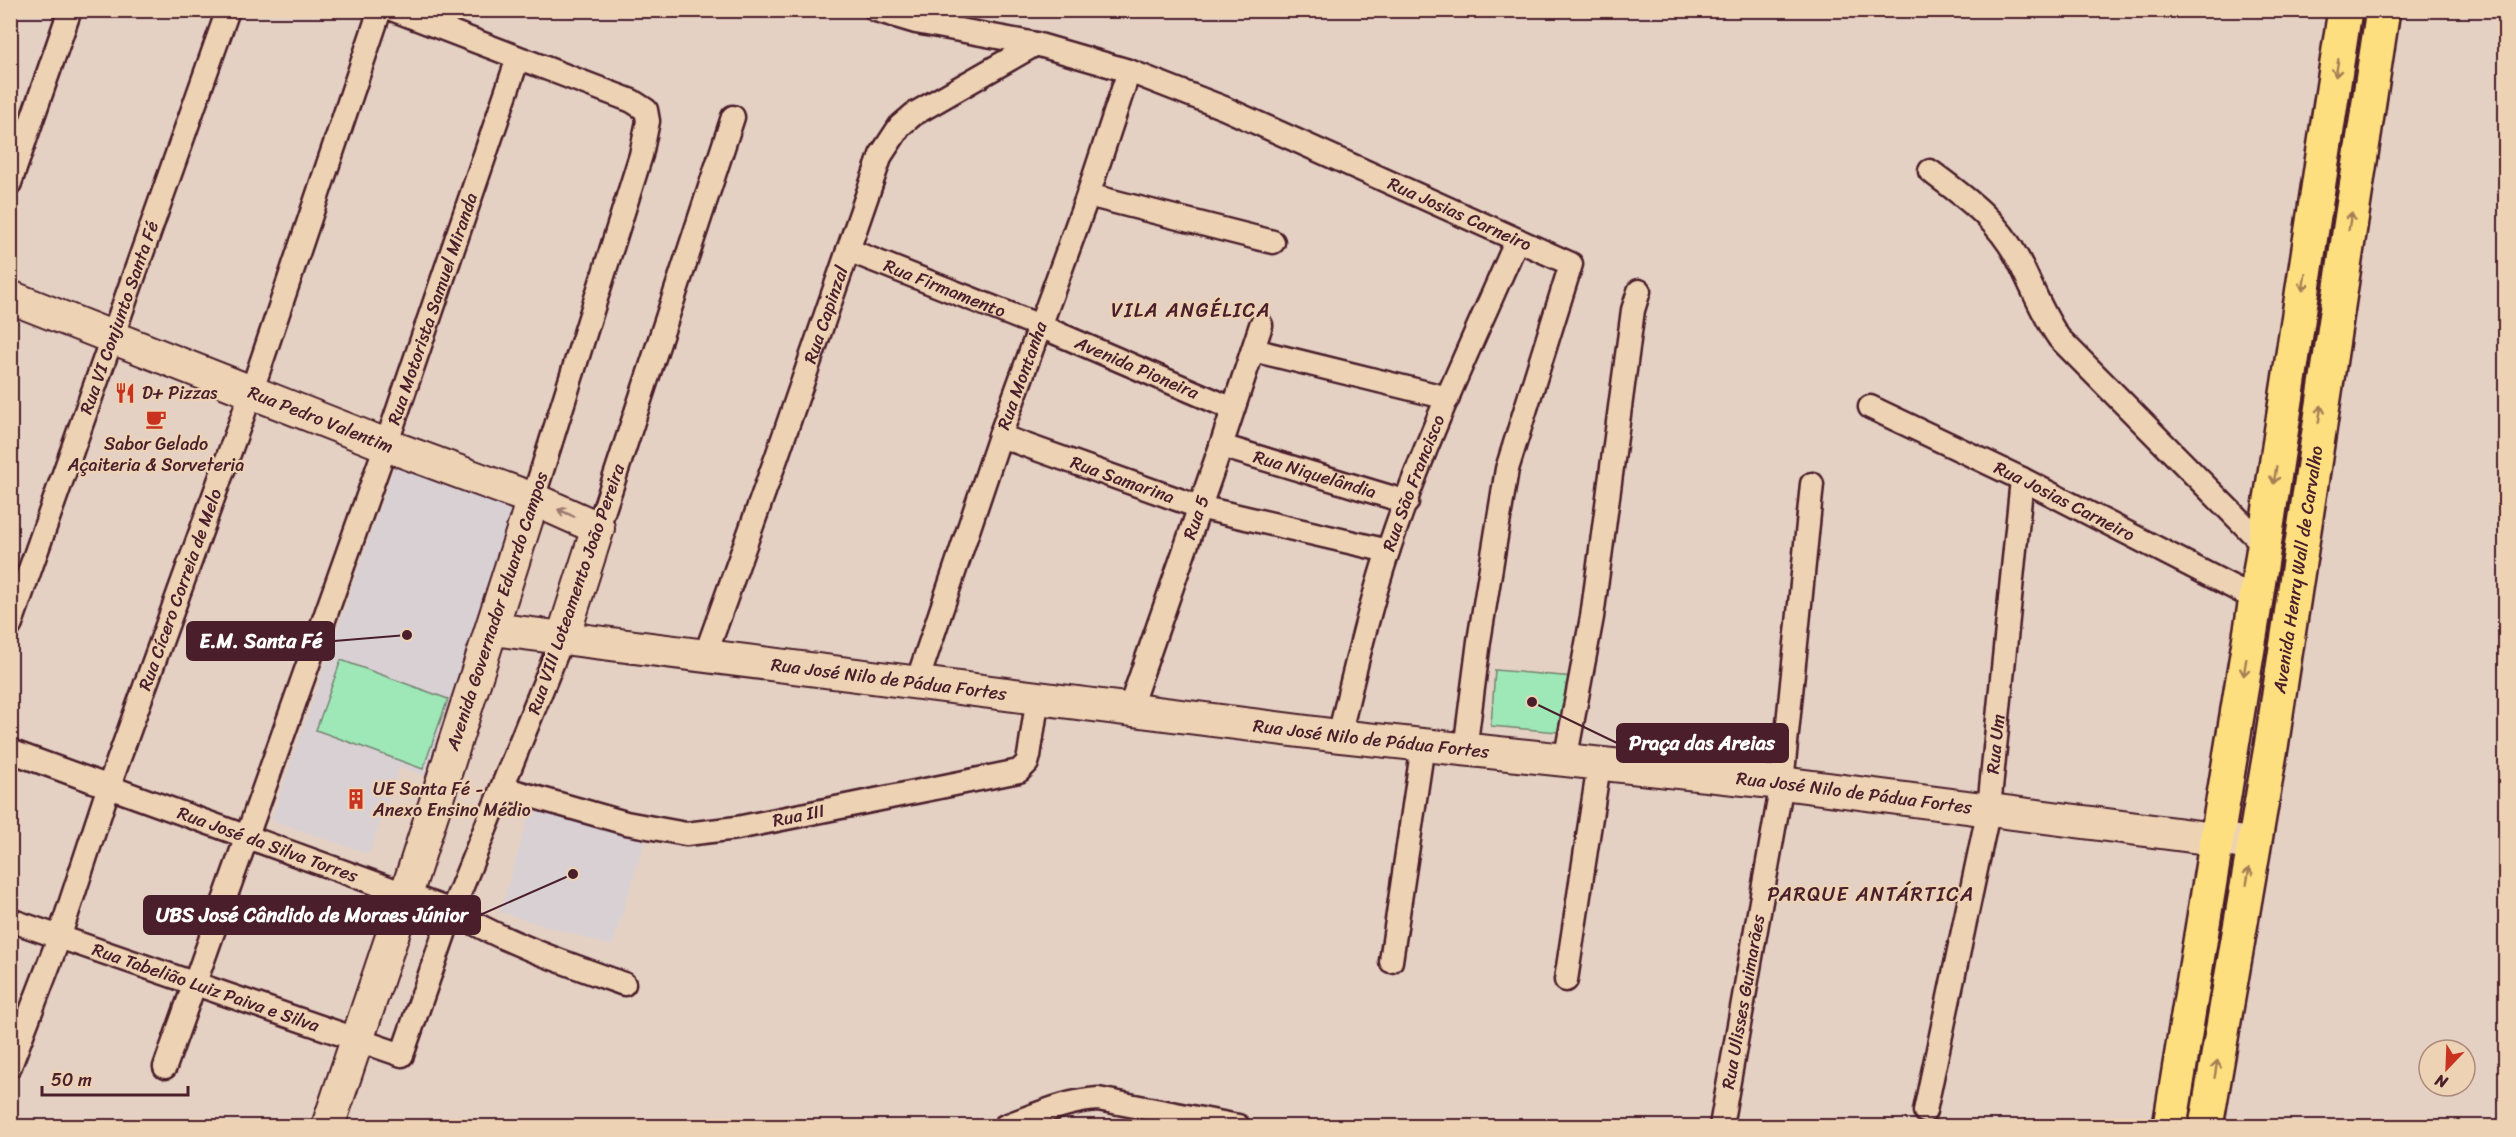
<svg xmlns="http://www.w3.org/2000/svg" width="2516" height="1137" font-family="Sriracha,sans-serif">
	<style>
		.built { fill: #d9d0d4 }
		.green { fill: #9ee8b7; stroke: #748471; stroke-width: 1.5 }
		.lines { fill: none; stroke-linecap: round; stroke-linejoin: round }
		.street-casing { stroke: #4a1f2b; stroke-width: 27 }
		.secondary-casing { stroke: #4a1f2b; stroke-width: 36 }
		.primary-casing { stroke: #4a1f2b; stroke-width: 38 }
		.street { stroke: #edd2b4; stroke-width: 22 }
		.secondary { stroke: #edd2b4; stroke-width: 32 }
		.primary { stroke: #fddf80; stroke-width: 33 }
		.oneway { stroke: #a47f56 }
		.oneway2 { stroke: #9c7870 }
		.labels { text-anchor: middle; stroke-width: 4.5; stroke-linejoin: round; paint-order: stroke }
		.street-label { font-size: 18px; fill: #4a1f2b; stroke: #edd2b4 }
		.poi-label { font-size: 18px; fill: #4a1f2b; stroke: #edd2b4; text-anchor: start }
		.neighbourhood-label { font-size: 20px; letter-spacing: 1.5px; fill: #4a1f2b; stroke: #edd2b4 }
		.leader { fill: none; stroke: #4a1f2b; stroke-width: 2 }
		.callout-dot { fill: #4a1f2b; stroke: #edd2b4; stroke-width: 2 }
		.callout { fill: #4a1f2b; stroke: #4a1f2b; stroke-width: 2 }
		.callout-label { font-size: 20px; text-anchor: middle; font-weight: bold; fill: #fff }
	</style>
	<rect width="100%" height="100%" fill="#e4d1c3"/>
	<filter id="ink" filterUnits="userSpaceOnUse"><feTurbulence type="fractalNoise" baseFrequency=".0167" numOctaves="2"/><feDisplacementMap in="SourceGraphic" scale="12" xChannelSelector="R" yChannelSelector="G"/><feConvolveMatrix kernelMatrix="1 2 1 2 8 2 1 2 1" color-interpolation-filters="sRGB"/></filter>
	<g filter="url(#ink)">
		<g class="built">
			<polygon points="397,458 525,503 429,777 400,767 369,854 271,820"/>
			<polygon points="533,802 646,837 612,946 500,912"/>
		</g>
		<g class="green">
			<polygon points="341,660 448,699 423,769 316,730"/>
			<polygon points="1495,670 1574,677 1569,733 1491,726"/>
		</g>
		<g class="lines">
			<g class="street-casing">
				<g id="street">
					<polyline points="394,10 632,101 646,110 648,121 641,155 533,499"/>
					<path id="s1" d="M 876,10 L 916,22 L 1036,44 L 1129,71 L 1224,108 L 1571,264 L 1507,469 L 1479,641 L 1465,750"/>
					<path d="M 1930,171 C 1965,197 1998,220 2018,259 C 2032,286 2042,314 2059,338 L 2264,545"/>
					<polyline points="10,183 70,10"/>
					<polyline points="1088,195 1273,242"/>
					<path id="s2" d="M 848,250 L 1040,326 L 1233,409"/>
					<polyline points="1253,350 1448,398"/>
					<path id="s3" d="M 1870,407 L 2022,479 L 2256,599"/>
					<path id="s4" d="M 1000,436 L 1199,507 L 1388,551"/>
					<path id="s5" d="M 1221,446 L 1407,502"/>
					<polyline points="598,528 733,117"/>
					<path id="s6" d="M 10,626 L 228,10"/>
					<path id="s7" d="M 705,656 L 777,456 L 881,155 L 900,126 L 914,114 L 1036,44"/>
					<path id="s8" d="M 917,682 L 1000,436 L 1088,195 L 1129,71"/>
					<path id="s9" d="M 1129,710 L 1221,446 L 1261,325"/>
					<path id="s10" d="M 1339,736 C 1354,674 1368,612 1388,551 C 1423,445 1472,342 1517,240"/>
					<path id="s11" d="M 10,751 L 452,911 C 506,943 565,963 624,984"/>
					<polyline points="1565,761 1592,617 1633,310 1639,291"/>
					<path id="s12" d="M 503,788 L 626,823 L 686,834 L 737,828 L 1019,771 L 1027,763 L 1029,756 L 1038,696"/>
					<path id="s13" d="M 10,920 L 402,1055 L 452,911 L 563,637"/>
					<polyline points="1391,961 1423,745"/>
					<polyline points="1566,980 1599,765"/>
					<path id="s14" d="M 10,1066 L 59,938 L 109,786 L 251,393 L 380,10"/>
					<path id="s15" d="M 165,1067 L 386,445 L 518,58"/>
					<path id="s16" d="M 1925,1111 L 1989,808 L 2022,479"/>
					<path d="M 1005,1126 C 1036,1115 1065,1101 1098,1099 L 1238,1126"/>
					<path id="s17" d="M 1721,1126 L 1782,783 L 1812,484"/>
				</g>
			</g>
			<g class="secondary-casing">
				<g id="secondary">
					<path id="s18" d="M 10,297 L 386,445 L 533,499 L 598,528 L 563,637"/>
					<path id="s19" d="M 492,629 L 1339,736 L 1782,783 L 2253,844"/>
					<polyline points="328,1126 406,895 533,499"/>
				</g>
			</g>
			<g class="primary-casing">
				<g id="primary">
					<polyline points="2170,1126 2256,599 2345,10"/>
					<path id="s20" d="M 2206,1126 L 2271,747 L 2383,10"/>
				</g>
			</g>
			<use href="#street" class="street"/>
			<use href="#secondary" class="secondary"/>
			<use href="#primary" class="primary"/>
		</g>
		<defs><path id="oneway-shaft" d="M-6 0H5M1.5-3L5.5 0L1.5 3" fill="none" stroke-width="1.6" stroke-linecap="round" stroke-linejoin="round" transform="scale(1.5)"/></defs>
		<g class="oneway">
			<use href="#oneway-shaft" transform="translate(2337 68) rotate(99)"/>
			<use href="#oneway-shaft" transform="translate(2350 221) rotate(-81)"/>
			<use href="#oneway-shaft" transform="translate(2304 282) rotate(99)"/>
			<use href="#oneway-shaft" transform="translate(2320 414) rotate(-81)"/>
			<use href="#oneway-shaft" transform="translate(2275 475) rotate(99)"/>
			<use href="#oneway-shaft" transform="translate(2245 667) rotate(99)"/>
			<use href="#oneway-shaft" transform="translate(2248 876) rotate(-81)"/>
			<use href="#oneway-shaft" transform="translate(2216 1069) rotate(-81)"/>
		</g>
		<use class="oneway2" href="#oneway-shaft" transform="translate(566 513) rotate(-156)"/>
	</g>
	<defs>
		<g id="restaurant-bare" transform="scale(1.62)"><path d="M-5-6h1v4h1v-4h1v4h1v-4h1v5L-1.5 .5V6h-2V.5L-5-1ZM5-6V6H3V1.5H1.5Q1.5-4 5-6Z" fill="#c8321e" stroke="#edd2b4" stroke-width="2.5" paint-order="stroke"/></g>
		<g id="cafe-bare" transform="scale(1.62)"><path d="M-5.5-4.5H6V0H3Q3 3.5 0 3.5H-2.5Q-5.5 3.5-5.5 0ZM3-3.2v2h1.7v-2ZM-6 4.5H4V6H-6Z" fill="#c8321e" stroke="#edd2b4" stroke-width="2.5" paint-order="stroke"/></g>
		<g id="building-bare" transform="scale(1.62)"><path d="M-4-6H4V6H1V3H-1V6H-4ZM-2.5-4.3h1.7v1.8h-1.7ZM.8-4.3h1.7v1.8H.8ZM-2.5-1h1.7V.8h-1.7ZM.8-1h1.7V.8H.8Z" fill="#c8321e" stroke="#edd2b4" stroke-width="2.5" paint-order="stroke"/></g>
	</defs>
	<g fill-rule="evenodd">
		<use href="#restaurant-bare" x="125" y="393"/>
		<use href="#cafe-bare" x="156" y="419"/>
		<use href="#building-bare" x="356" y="799"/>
	</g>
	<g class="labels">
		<g class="street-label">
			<text dy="6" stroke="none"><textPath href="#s1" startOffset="621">Rua Josias Carneiro</textPath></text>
			<text dy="6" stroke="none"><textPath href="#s2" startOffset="104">Rua Firmamento</textPath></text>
			<text dy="6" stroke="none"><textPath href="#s15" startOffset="804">Rua Motorista Samuel Miranda</textPath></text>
			<text dy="6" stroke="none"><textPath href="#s7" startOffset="362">Rua Capinzal</textPath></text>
			<text dy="6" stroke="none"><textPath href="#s6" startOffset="327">Rua VI Conjunto Santa Fé</textPath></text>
			<text dy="6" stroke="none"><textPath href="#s2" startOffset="312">Avenida Pioneira</textPath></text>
			<text dy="6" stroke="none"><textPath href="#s8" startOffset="324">Rua Montanha</textPath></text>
			<text dy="6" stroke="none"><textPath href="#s18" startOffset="334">Rua Pedro Valentim</textPath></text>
			<text dy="6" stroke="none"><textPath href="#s5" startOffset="98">Rua Niquelândia</textPath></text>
			<text dy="6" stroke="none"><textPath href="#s4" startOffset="130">Rua Samarina</textPath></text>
			<text dy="6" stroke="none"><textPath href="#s10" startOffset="264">Rua São Francisco</textPath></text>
			<text dy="6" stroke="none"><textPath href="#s3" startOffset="216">Rua Josias Carneiro</textPath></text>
			<text dy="6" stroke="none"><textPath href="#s9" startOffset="204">Rua 5</textPath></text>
			<text dy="6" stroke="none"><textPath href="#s20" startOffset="564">Avenida Henry Wall de Carvalho</textPath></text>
			<text transform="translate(576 589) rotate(-71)" y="6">Rua VIII Loteamento João Pereira</text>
			<text dy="6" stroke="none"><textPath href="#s14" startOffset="506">Rua Cícero Correia de Melo</textPath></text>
			<text transform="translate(497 611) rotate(-72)" y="6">Avenida Governador Eduardo Campos</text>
			<text dy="6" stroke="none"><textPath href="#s19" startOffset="400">Rua José Nilo de Pádua Fortes</textPath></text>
			<text dy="6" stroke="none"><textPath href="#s19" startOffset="886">Rua José Nilo de Pádua Fortes</textPath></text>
			<text dy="6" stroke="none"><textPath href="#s16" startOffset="374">Rua Um</textPath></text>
			<text dy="6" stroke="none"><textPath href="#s19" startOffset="1372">Rua José Nilo de Pádua Fortes</textPath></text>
			<text dy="6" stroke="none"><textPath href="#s12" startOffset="303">Rua III</textPath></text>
			<text dy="6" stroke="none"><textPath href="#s11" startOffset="274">Rua José da Silva Torres</textPath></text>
			<text dy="6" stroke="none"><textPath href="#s13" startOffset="207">Rua Tabelião Luiz Paiva e Silva</textPath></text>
			<text dy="6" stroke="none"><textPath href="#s17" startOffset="126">Rua Ulisses Guimarães</textPath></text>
		</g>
		<g class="poi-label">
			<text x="142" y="399">D+ Pizzas</text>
			<text x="156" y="450" text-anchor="middle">Sabor Gelado<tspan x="156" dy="21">Açaiteria &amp; Sorveteria</tspan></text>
			<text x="373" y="795">UE Santa Fé -<tspan x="373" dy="21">Anexo Ensino Médio</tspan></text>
		</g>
		<g class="neighbourhood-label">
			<text x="1191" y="317">VILA ANGÉLICA</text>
			<text x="1871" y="901">PARQUE ANTÁRTICA</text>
		</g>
	</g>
	<path class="leader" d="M407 635L334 641M1532 702L1617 743M573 874L480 915"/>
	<g class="callout-dot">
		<circle cx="407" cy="635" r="6"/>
		<circle cx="1532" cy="702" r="6"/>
		<circle cx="573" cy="874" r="6"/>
	</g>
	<g class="callout">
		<rect x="187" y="622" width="147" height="38" rx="6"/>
		<rect x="1617" y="724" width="171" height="38" rx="6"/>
		<rect x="144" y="896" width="336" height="38" rx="6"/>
	</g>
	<g class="callout-label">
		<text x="261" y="648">E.M. Santa Fé</text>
		<text x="1702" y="750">Praça das Areias</text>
		<text x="312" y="922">UBS José Cândido de Moraes Júnior</text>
	</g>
	<rect width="2516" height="1137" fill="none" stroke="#edd2b4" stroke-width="36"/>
	<rect x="18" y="18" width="2480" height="1101" fill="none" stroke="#4a1f2b" stroke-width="2" filter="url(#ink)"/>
	<g transform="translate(2447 1068) rotate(203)"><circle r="28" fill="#edd2b4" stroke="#ac8a7d" stroke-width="1.5"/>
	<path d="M0-4.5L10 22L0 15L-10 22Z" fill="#c8321e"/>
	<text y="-9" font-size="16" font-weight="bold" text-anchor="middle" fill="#4a1f2b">N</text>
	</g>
	<path d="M42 1086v9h146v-9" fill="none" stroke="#4a1f2b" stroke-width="3"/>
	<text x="51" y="1086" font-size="18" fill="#4a1f2b" stroke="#edd2b4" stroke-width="4.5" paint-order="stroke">50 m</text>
</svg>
